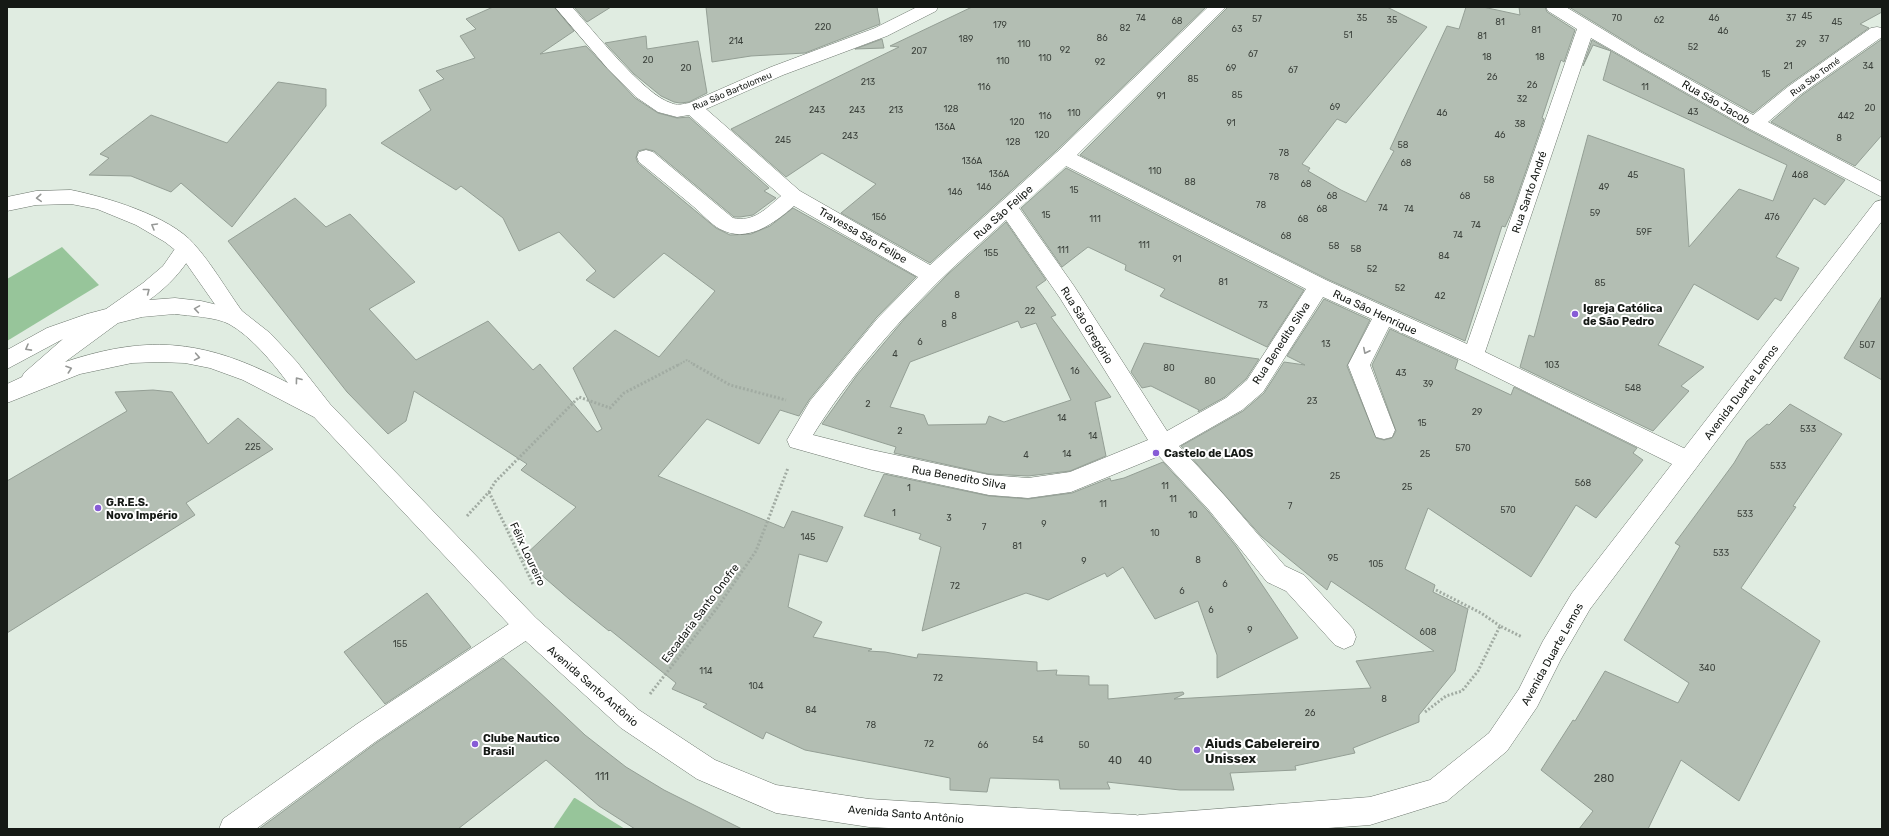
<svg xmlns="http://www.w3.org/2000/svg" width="1889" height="836" font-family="Rubik,sans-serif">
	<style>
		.green { fill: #97c59a }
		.building { fill: #b3beb3; stroke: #949f95; fill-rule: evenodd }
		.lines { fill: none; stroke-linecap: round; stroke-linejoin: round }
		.minor-casing { stroke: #6c766d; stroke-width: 1 }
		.tertiary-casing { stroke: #6c766d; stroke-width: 1 }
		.secondary-casing { stroke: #6c766d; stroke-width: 1 }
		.path-far1 { stroke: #a1aba2; stroke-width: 2; stroke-dasharray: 1.5 1.5; stroke-linecap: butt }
		.path { stroke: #a1aba2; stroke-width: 3; stroke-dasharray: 2 2; stroke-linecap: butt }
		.minor { fill: #fff; fill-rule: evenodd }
		.tertiary { fill: #fff; fill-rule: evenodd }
		.secondary { fill: #fff; fill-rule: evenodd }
		.oneway { stroke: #969896 }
		.poi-dot { fill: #875cd6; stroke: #fff; stroke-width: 1.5 }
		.labels { text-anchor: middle; stroke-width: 4; stroke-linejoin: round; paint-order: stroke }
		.number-label { font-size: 9px; fill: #3c423c }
		.far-street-label { font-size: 9px; fill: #151915; stroke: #fff }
		.street-label { font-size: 11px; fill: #151915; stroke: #fff }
		.poi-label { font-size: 11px; font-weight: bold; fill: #151915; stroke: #fff; text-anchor: start }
		.near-number-label { font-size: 11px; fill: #3c423c }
		.near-poi-label { font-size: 13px; font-weight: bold; fill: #151915; stroke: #fff; text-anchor: start }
	</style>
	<rect width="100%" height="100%" fill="#e0ece1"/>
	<g class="green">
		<polygon points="62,247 99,285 7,341 7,279"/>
		<polygon points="574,798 575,798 625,829 553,829"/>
	</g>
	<g class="building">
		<polygon points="493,7 554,7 574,31 540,54 586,46 635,98 658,113 677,118 689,117 769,188 764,191 776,198 753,215 740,217 734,217 654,151 646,149 638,151 636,158 638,163 716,228 730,235 751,234 770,226 793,208 916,277 876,318 809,400 799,416 780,410 759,444 707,419 658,476 784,528 792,511 843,527 827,562 799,554 788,607 822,622 813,637 872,649 868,651 885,652 917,658 918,654 1037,662 1037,671 1057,670 1056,675 1089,676 1089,685 1108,685 1108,699 1183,692 1184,694 1174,699 1371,688 1356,661 1434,651 1331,581 1327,590 1262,537 1181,446 1243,411 1264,393 1284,362 1305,365 1287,356 1324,299 1370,320 1347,366 1376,438 1384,440 1392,438 1396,431 1372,365 1390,329 1458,360 1455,369 1511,395 1514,387 1637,448 1633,453 1643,460 1596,518 1576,505 1531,577 1428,508 1405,569 1435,585 1433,592 1468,609 1455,671 1419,715 1419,722 1353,748 1355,753 1295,766 1296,770 1230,773 1234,790 1180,790 1107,782 1110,789 1060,789 1059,780 990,778 987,792 950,790 950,778 805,750 766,732 763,739 703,707 707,704 672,689 676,683 610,630 609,631 569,599 522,558 576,507 521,470 527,464 414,391 406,421 388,434 347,392 228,241 295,198 326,227 350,214 415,282 369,309 416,360 488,321 533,370 540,364 597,432 602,429 573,368 615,330 659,357 715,291 664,253 614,298 586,280 596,271 559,232 519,251 503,218 461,186 456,190 381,143 431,110 419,90 444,79 436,71 475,58 460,36 476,29 466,19"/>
		<polygon points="574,7 611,7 587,22"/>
		<polygon points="706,7 877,7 880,24 805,53 751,56 712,62"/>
		<polygon points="972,7 1206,7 1056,151 930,263 841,213 876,184 822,153 786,177 731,129 899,47 890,46"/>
		<polygon points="1228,7 1387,7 1427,27 1346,123 1337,119 1302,164 1310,168 1308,171 1341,190 1366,202 1394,151 1390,149 1447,26 1459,29 1466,7 1483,7 1520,15 1519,7 1545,7 1547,12 1575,30 1564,62 1561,60 1542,118 1544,119 1511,214 1505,227 1502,226 1465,341 1327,279 1080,155"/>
		<polygon points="1569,7 1882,7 1882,12 1860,24 1869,28 1788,85 1753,113 1641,51"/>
		<polygon points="646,36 647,49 698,41 707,93 689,102 680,103 674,102 661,96 634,74 605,43"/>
		<polygon points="882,39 884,48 855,49"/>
		<polygon points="1882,39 1882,135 1855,166 1771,122 1802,95"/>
		<polygon points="1592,40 1747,129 1845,180 1825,205 1814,198 1776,257 1799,268 1781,301 1775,298 1758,320 1694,284 1658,345 1704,367 1681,386 1689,391 1653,431 1520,367 1529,335 1534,337 1588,135 1684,169 1689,247 1739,189 1773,201 1787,165 1603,80 1611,51 1593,45 1583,66"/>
		<polygon points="278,82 326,89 326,106 232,227 181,183 171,192 131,176 89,175 109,158 100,154 151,115 227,143"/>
		<polygon points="1066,168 1304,290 1267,347 1160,296 1165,289 1125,270 1126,265 1088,247 1062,267 1021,208"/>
		<path d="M 1006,222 L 1046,280 L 1036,287 L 1056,315 L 1051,317 L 1111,397 L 1095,402 L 1106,456 L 1070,471 L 1028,476 L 989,474 L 894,453 L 896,447 L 822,424 L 857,375 L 906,317 L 948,274 ZM 1018,321 L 1021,328 L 1036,323 L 1071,400 L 1004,422 L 989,416 L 986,424 L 928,425 L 924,415 L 890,407 L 910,362 Z"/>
		<polygon points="1882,296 1882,380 1844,358"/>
		<polygon points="1144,343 1259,359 1246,379 1225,397 1198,412 1199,410 1151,386 1142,388 1131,372"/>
		<polygon points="153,390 172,392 208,444 238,418 273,449 186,503 195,515 7,633 7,481 127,411 115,392"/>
		<polygon points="1790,404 1842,434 1793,506 1796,507 1741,588 1820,641 1739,801 1681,760 1648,829 1579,829 1593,811 1541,770 1573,720 1575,721 1605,671 1678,703 1689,683 1624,640 1680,546 1675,543 1734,463 1747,441 1767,424 1769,425"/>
		<polygon points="1163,462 1208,511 1236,546 1298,638 1217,678 1217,655 1198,601 1155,619 1123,567 1107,577 1105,573 1048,600 1026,593 922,631 941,547 919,539 921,534 864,516 884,474 989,496 1028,499 1072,493 1110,478 1111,481 1124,478"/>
		<polygon points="427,593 471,647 385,704 344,652"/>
		<polygon points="503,658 585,735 626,767 664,790 742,829 635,829 599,806 546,760 458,829 259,829 376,743"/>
	</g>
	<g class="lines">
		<g class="minor-casing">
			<g id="minor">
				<path d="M 555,7 L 572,7 C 593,30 644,95 671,103 C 677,106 683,104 689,103 L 771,67 L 875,28 L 917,7 L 938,7 L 936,11 L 887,36 L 783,75 L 706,109 L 800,191 L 930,265 L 1057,152 L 1208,7 L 1226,7 L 1077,155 L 1326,280 L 1467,344 L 1577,29 L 1548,11 L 1546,7 L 1566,7 L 1640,52 L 1753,115 L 1789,86 L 1871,28 L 1877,27 L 1882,28 L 1882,37 L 1801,94 L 1768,122 L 1882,182 L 1882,197 L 1748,128 L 1591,38 L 1485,352 L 1696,454 L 1699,461 L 1696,468 L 1688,471 L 1680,468 L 1466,362 L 1389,327 L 1370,365 L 1395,430 L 1392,437 L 1384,439 L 1376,437 L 1348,365 L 1372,319 L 1323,297 L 1263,392 L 1242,410 L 1179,446 L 1225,496 L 1285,566 L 1304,575 L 1353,629 L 1356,637 L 1353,645 L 1344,649 L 1335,645 L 1286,591 L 1267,582 L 1209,510 L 1159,456 L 1071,492 L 1028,498 L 989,495 L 872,470 L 790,447 L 787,440 L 810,401 L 877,319 L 918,277 L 794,206 C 774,223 748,244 720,229 C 711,224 702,214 694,207 C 676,192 658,177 639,162 L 637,157 L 639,152 L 646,150 L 653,152 L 733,218 C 753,223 767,208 781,196 L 689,115 L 677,117 L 658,112 L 636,97 L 608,69 ZM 1066,166 L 1306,289 L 1247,380 L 1226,398 L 1167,431 L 1074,286 L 1019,208 ZM 1006,220 L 1060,298 L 1148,440 L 1070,472 L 1028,478 L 989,475 L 872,450 L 813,435 C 847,380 894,326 939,281 C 960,260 984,240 1006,220 Z"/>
				<path d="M 71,190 C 106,197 170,216 194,244 C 212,264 226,289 242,311 L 245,317 L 242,323 L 235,325 L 228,323 L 179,253 L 165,242 L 136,225 L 97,209 L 71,204 L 36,205 L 7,211 L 7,197 L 36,191 Z"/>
				<polygon points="527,614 536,618 539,626 536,634 375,742 256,829 219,829 223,819 357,724 518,618"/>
			</g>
		</g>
		<g class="tertiary-casing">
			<polygon id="tertiary" points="1882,200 1882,221 1590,609 1561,659 1537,707 1507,751 1447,801 1370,825 1314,829 1125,829 1129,819 1139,815 1370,797 1430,780 1489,733 1519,689 1543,641 1572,593 1875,202"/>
		</g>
		<g class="secondary-casing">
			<path id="secondary" d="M 186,240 L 193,243 L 196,248 C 184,269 169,286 149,300 L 175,298 L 201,301 L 235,309 L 242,311 L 270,333 L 297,362 L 330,404 L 536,618 L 639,710 L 715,760 L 776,785 L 869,799 L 1136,815 L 1146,819 L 1150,829 L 908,829 L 869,827 L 776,813 L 697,779 L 621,728 L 518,634 L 314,417 L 243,380 L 210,368 L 185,363 L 159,362 L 132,363 L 80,374 L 7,403 L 7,384 L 22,377 L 24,373 L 63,339 L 7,369 L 7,350 L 47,328 L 87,314 L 106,309 L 143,283 L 163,266 L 179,243 ZM 175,314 C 190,316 216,317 229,324 C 251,336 273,363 288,383 C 208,341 152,333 65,362 L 118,323 L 142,317 Z"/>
		</g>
		<polyline class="path-far1" points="678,365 687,360 695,365"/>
		<g class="path">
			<polyline points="693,364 730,385 786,400"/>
			<polyline points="489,492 533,584"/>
			<polyline points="467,516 489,492 495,482 579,397 610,408 624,393 680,364"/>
			<polyline points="1436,590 1481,613 1500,626"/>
			<polyline points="650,694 717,608 756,551 788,468"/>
			<polyline points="1425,712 1446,696 1462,691 1478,671 1500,626 1522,637"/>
		</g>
		<use href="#minor" class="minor"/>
		<use href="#tertiary" class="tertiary"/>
		<use href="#secondary" class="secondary"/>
	</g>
	<defs><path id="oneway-chevron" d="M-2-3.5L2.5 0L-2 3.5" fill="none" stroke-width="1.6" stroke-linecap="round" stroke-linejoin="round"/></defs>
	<g class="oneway">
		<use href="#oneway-chevron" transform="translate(39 198) rotate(176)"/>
		<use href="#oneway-chevron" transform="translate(154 226) rotate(-150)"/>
		<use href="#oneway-chevron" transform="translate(147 291) rotate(-38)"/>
		<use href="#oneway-chevron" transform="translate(197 309) rotate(-171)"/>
		<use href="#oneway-chevron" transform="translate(28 348) rotate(151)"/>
		<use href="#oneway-chevron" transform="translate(1366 351) rotate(117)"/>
		<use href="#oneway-chevron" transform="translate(197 357) rotate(10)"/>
		<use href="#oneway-chevron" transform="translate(69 369) rotate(-19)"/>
		<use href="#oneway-chevron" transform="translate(298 380) rotate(-127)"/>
	</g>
	<g class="poi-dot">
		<circle cx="1575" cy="314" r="4"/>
		<circle cx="1156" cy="453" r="4"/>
		<circle cx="98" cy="508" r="4"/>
		<circle cx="475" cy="744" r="4"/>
		<circle cx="1197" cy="750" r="4"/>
	</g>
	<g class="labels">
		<g class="number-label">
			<text x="1807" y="19">45</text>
			<text x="1141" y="21">74</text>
			<text x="1362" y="21">35</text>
			<text x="1617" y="21">70</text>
			<text x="1714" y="21">46</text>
			<text x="1791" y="21">37</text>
			<text x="1257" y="22">57</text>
			<text x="1392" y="23">35</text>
			<text x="1659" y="23">62</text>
			<text x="1177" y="24">68</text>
			<text x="1500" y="25">81</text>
			<text x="1837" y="25">45</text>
			<text x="1000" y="28">179</text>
			<text x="823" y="30">220</text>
			<text x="1125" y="31">82</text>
			<text x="1237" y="32">63</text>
			<text x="1536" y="33">81</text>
			<text x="1723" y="34">46</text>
			<text x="1348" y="38">51</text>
			<text x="1482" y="39">81</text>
			<text x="1102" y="41">86</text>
			<text x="966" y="42">189</text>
			<text x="1824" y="42">37</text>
			<text x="736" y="44">214</text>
			<text x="1024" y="47">110</text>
			<text x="1801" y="47">29</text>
			<text x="1693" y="50">52</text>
			<text x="1065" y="53">92</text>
			<text x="919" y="54">207</text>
			<text x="1253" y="57">67</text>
			<text x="1487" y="60">18</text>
			<text x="1540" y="60">18</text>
			<text x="1045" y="61">110</text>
			<text x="648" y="63">20</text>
			<text x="1003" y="64">110</text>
			<text x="1100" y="65">92</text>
			<text x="1788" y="69">21</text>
			<text x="1868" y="69">34</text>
			<text x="686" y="71">20</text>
			<text x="1231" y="71">69</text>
			<text x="1293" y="73">67</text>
			<text x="1766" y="77">15</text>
			<text x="1492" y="80">26</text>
			<text x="1193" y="82">85</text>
			<text x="868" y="85">213</text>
			<text x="1532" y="88">26</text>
			<text x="984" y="90">116</text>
			<text x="1645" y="90">11</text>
			<text x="1237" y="98">85</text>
			<text x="1161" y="99">91</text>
			<text x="1522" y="102">32</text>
			<text x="1335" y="110">69</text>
			<text x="1870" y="111">20</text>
			<text x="951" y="112">128</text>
			<text x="817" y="113">243</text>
			<text x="857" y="113">243</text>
			<text x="896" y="113">213</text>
			<text x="1693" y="115">43</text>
			<text x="1074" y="116">110</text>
			<text x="1442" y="116">46</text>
			<text x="1045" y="119">116</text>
			<text x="1846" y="119">442</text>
			<text x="1017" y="125">120</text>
			<text x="1231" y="126">91</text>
			<text x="1520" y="127">38</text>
			<text x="945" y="130">136A</text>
			<text x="1042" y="138">120</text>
			<text x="1500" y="138">46</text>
			<text x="850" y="139">243</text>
			<text x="1839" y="141">8</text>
			<text x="783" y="143">245</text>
			<text x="1013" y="145">128</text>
			<text x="1403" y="148">58</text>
			<text x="1284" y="156">78</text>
			<text x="972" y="164">136A</text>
			<text x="1406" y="166">68</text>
			<text x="1155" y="174">110</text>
			<text x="999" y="177">136A</text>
			<text x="1633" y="178">45</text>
			<text x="1800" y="178">468</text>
			<text x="1274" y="180">78</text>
			<text x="1489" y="183">58</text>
			<text x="1190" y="185">88</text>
			<text x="1306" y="187">68</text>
			<text x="984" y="190">146</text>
			<text x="1604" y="190">49</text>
			<text x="1074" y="193">15</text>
			<text x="955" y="195">146</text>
			<text x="1332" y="199">68</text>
			<text x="1465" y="199">68</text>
			<text x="1261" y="208">78</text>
			<text x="1383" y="211">74</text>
			<text x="1322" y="212">68</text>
			<text x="1409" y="212">74</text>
			<text x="1595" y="216">59</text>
			<text x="1046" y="218">15</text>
			<text x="879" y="220">156</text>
			<text x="1772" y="220">476</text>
			<text x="1095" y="222">111</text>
			<text x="1303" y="222">68</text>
			<text x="1476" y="228">74</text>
			<text x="1644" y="235">59F</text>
			<text x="1458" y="238">74</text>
			<text x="1286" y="239">68</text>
			<text x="1144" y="248">111</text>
			<text x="1334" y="249">58</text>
			<text x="1356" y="252">58</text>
			<text x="1063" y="253">111</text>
			<text x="991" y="256">155</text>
			<text x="1444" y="259">84</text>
			<text x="1177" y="262">91</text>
			<text x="1372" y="272">52</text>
			<text x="1223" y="285">81</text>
			<text x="1600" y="286">85</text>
			<text x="1400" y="291">52</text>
			<text x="957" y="298">8</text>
			<text x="1440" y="299">42</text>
			<text x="1263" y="308">73</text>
			<text x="1030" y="314">22</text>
			<text x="954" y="319">8</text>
			<text x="944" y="327">8</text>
			<text x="920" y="345">6</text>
			<text x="1326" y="347">13</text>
			<text x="1867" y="348">507</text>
			<text x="895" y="357">4</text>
			<text x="1552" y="368">103</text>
			<text x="1169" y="371">80</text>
			<text x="1075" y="374">16</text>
			<text x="1401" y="376">43</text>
			<text x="1210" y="384">80</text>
			<text x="1428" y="387">39</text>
			<text x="1633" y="391">548</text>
			<text x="1312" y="404">23</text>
			<text x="868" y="407">2</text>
			<text x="1477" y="415">29</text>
			<text x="1062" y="421">14</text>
			<text x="1422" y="426">15</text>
			<text x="1808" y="432">533</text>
			<text x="900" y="434">2</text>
			<text x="1093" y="439">14</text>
			<text x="253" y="450">225</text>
			<text x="1463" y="451">570</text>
			<text x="1067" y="457">14</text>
			<text x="1425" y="457">25</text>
			<text x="1026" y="458">4</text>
			<text x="1778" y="469">533</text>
			<text x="1335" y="479">25</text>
			<text x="1583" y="486">568</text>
			<text x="1165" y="489">11</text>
			<text x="1407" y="490">25</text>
			<text x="909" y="491">1</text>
			<text x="1173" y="502">11</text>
			<text x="1103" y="507">11</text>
			<text x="1290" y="509">7</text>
			<text x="1508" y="513">570</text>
			<text x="894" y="516">1</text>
			<text x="1745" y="517">533</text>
			<text x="1193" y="518">10</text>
			<text x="949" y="521">3</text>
			<text x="1044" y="527">9</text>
			<text x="984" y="530">7</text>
			<text x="1155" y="536">10</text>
			<text x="808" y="540">145</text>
			<text x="1017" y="549">81</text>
			<text x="1721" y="556">533</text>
			<text x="1333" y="561">95</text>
			<text x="1198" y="563">8</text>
			<text x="1084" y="564">9</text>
			<text x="1376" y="567">105</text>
			<text x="1225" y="587">6</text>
			<text x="955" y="589">72</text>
			<text x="1182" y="594">6</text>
			<text x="1211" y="613">6</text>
			<text x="1250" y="633">9</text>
			<text x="1428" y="635">608</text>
			<text x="400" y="647">155</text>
			<text x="1707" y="671">340</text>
			<text x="706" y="674">114</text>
			<text x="938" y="681">72</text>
			<text x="756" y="689">104</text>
			<text x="1384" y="702">8</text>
			<text x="811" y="713">84</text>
			<text x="1310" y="716">26</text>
			<text x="871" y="728">78</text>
			<text x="1038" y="743">54</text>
			<text x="929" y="747">72</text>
			<text x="983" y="748">66</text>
			<text x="1084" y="748">50</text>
		</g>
		<g class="far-street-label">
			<text transform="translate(1815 77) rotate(-36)" y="3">Rua São Tomé</text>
			<text transform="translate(732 91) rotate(-23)" y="3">Rua São Bartolomeu</text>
		</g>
		<g class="street-label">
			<text transform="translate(1716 102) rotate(30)" y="4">Rua São Jacob</text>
			<text transform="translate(1529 192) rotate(-71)" y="4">Rua Santo André</text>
			<text transform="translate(1003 212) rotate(-42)" y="4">Rua São Felipe</text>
			<text transform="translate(863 235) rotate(30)" y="4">Travessa São Felipe</text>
			<text transform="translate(1375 312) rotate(25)" y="4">Rua São Henrique</text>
			<text transform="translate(1087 325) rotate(58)" y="4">Rua São Gregório</text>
			<text transform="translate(1281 343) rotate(-57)" y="4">Rua Benedito Silva</text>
			<text transform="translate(1741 392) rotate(-53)" y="4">Avenida Duarte Lemos</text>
			<text transform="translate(959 477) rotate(10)" y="4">Rua Benedito Silva</text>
			<text transform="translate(528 554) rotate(65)" y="4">Félix Loureiro</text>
			<text transform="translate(700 613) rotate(-53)" y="4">Escadaria Santo Onofre</text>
			<text transform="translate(1552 654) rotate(-61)" y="4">Avenida Duarte Lemos</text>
			<text transform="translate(593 686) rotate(41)" y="4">Avenida Santo Antônio</text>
			<text transform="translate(906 814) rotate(5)" y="4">Avenida Santo Antônio</text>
		</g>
		<g class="poi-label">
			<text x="1583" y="312">Igreja Católica<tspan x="1583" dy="13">de São Pedro</tspan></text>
			<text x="1164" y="457">Castelo de LAOS</text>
			<text x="106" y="506">G.R.E.S.<tspan x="106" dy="13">Novo Império</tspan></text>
			<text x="483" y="742">Clube Nautico<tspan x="483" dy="13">Brasil</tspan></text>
		</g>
		<g class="near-number-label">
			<text x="1115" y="764">40</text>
			<text x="1145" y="764">40</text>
			<text x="602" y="780">111</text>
			<text x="1604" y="782">280</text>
		</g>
		<g class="near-poi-label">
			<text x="1205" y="748">Aiuds Cabelereiro<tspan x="1205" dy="15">Unissex</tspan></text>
		</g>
	</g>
	<rect width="1889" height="836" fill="none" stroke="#151915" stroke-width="16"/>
</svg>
